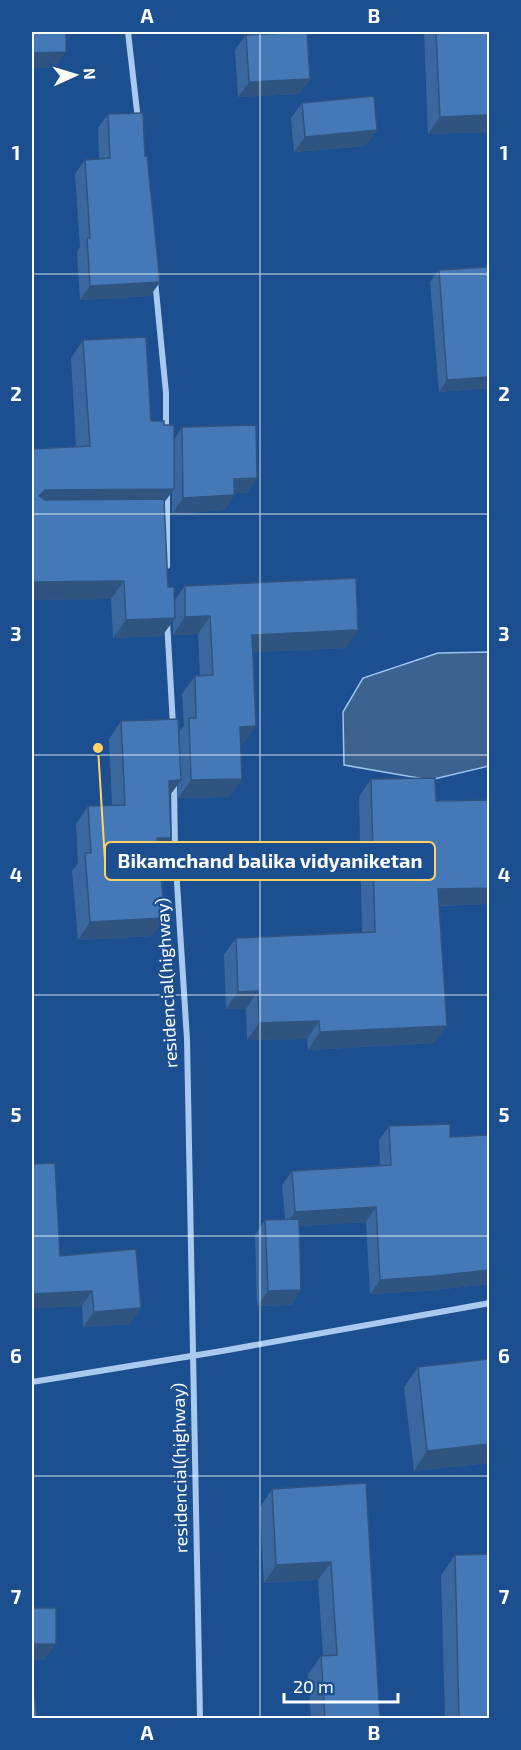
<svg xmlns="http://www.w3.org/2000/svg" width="521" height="1750" font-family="'Exo 2',sans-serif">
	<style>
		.water { fill: #3c6290; stroke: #9cc4f0; stroke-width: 1.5 }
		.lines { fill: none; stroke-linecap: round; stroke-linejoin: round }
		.minor { stroke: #a9c9ee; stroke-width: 6 }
		.wall { fill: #3a679d }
		.shaded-wall { fill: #305480 }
		.building { fill: #4478b7; stroke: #305480; stroke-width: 1.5 }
		.grid { fill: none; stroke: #fff; stroke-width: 1.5; stroke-opacity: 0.55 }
		.labels { text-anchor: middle; stroke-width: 4.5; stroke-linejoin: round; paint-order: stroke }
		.street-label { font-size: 18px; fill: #fff; stroke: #1b4f8f }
		.leader { fill: none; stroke: #ffd166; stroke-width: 2 }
		.callout-dot { fill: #ffd166; stroke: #1b4f8f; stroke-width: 2 }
		.callout { fill: #1b4f8f; stroke: #ffd166; stroke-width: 2 }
		.callout-label { font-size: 20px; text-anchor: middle; font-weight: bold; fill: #fff }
		.neatline { fill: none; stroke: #fff; stroke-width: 2 }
		.grid-label { font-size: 20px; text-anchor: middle; font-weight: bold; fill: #fff }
	</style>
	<rect width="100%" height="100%" fill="#1b4f8f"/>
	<polygon class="water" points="489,652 489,766 430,780 344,765 343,712 363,678 438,653"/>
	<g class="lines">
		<g class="minor">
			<polyline points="128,32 138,120"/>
			<polyline points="155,280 166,393 166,431"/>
			<polyline points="167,492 167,566"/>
			<polyline points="167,621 173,725"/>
			<polyline points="174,783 175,852 187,1039 200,1718"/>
			<polyline points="32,1382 222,1351 490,1303"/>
		</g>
	</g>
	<g class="wall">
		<polygon points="424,32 489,32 489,132 428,134"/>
		<polygon points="246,35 310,79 299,94 238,97 235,50"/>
		<polygon points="302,103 366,146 294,152 291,118"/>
		<polygon points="108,114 145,156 160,282 150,296 80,300 77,252 80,247 75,174 85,160 99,159 98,128"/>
		<polygon points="439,270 489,388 439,392 430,282"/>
		<polygon points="83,340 151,421 164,425 174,440 182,427 247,493 234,493 234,495 224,510 172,514 172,492 164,502 168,587 174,601 185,586 346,648 253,652 243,744 241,744 229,797 178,798 178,784 169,796 171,838 159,856 152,936 78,940 72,871 78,863 76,824 88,806 112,805 109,739 121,721 179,732 184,726 182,694 195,676 200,676 198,634 173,635 173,621 162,636 113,638 111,599 32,600 32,449 76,447 71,358"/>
		<polygon points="371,779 436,801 485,800 489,794 489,915 488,915 488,904 439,906 434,1043 308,1050 307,1039 247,1040 246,1009 226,1009 224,955 236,938 362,932 359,797"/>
		<polygon points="389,1126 450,1137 489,1135 489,1284 425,1291 370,1294 366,1222 299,1226 301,1290 291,1305 257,1306 255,1235 265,1220 285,1219 282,1185 292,1171 380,1165 379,1140"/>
		<polygon points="60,1256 130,1324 83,1327 82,1306"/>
		<polygon points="418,1367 489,1463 414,1471 404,1387"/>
		<polygon points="366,1483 380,1719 311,1719 308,1674 321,1656 323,1656 318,1580 264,1583 260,1507 272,1489"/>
		<polygon points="455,1555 489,1719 445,1719 441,1575"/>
	</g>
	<g class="shaded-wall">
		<polygon points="66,52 55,68 32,68 32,53"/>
		<polygon points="310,79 299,94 238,97 249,82"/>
		<polygon points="489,115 489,132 428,134 440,117"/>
		<polygon points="377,130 366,146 294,152 305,137"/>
		<polygon points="160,282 150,296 80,300 90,286"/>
		<polygon points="489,377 489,388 439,392 447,380"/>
		<polygon points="257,478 247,493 223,494 234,479"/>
		<polygon points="174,489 161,507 32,508 39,496 45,490"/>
		<polygon points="234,495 224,510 172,514 183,498"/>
		<polygon points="124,581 111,599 32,600 32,582"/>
		<polygon points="210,616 198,634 173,635 185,617"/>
		<polygon points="175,618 162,636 113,638 126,620"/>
		<polygon points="358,630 346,648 240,653 252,635"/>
		<polygon points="256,726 243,744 227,745 240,727"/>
		<polygon points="242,779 229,797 178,798 191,780"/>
		<polygon points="181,780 168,798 169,781"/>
		<polygon points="157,838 171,838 159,856"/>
		<polygon points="489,888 489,902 488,904 426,906 438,889"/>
		<polygon points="165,918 152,936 78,940 90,922"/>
		<polygon points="258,991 246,1009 226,1009 238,992"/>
		<polygon points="319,1021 307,1039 247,1040 259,1023"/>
		<polygon points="447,1026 434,1043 308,1050 320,1032"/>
		<polygon points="376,1207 366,1222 285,1227 295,1212"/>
		<polygon points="489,1270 489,1284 425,1291 370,1294 380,1280"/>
		<polygon points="301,1290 291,1305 257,1306 268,1291"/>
		<polygon points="92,1291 82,1306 32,1309 32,1294"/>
		<polygon points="141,1308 130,1324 83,1327 94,1312"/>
		<polygon points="489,1444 489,1463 414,1471 427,1451"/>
		<polygon points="331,1562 318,1580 264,1583 276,1565"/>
		<polygon points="32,1644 56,1644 45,1660 32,1660"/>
	</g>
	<g class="building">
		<polygon points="32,32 66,32 66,52 32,53"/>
		<polygon points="307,32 310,79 249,82 246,35"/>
		<polygon points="436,32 489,32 489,115 440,117"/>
		<polygon points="374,96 377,130 305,137 302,103"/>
		<polygon points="143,113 145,156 147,155 160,282 90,286 87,238 90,238 85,160 110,158 108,114"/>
		<polygon points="489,267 489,377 447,380 439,270"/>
		<polygon points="146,337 151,421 164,421 164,425 174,425 174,489 45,490 39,496 45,500 164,499 168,587 174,587 175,618 126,620 124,581 32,582 32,449 90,446 83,340"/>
		<polygon points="256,425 257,478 234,479 234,495 183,498 182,427"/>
		<polygon points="356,578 358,630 252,635 256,726 240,727 242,779 191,780 189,718 196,718 195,676 213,675 210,616 185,617 185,586"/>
		<polygon points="178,719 181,780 169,781 171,838 157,838 165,918 90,922 85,853 91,853 88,806 125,805 121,721"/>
		<polygon points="435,778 436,801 489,800 489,888 438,889 447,1026 320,1032 319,1021 259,1023 258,991 238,992 236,938 375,932 371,779"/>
		<polygon points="450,1124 450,1137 489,1135 489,1270 435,1276 380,1280 376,1207 295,1212 292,1171 391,1165 389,1126"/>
		<polygon points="55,1163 60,1256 136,1249 141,1308 94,1312 92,1291 32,1294 32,1164"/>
		<polygon points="299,1219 301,1290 268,1291 265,1220"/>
		<polygon points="489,1359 489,1444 427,1451 418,1367"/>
		<polygon points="366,1483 380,1719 325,1719 321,1656 337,1655 331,1562 276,1565 272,1489"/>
		<polygon points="489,1554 489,1719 459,1719 455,1555"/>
		<rect x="32" y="1608" width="24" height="36"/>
		<polygon points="32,1667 37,1719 32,1719"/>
	</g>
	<path class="grid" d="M 260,32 L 260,1718M 32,274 L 490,274M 32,514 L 490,514M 32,755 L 490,755M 32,995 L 490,995M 32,1236 L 490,1236M 32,1476 L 490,1476"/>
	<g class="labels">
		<g class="street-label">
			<text transform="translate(167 983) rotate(-93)" y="6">residencial(highway)</text>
			<text transform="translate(180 1468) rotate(-91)" y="6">residencial(highway)</text>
		</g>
	</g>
	<path class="leader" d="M98 748L105 861"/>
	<circle class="callout-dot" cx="98" cy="748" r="6"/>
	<rect class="callout" x="105" y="842" width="330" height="38" rx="6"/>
	<g class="callout-label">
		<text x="270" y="868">Bikamchand balika vidyaniketan</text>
	</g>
	<rect width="521" height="1750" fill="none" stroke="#1b4f8f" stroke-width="66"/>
	<g transform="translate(75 75) rotate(86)" stroke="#1b4f8f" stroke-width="4.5" paint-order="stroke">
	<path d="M0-4.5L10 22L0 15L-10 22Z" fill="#ffffff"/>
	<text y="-9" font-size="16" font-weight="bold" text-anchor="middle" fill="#ffffff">N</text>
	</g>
	<path d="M284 1693v9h114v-9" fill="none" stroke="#ffffff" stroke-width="3"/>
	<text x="293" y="1693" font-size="18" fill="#ffffff" stroke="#1b4f8f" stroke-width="4.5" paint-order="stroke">20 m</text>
	<rect x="33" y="33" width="455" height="1684" class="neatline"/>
	<g class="grid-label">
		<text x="147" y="23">A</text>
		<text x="374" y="23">B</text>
		<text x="16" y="160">1</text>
		<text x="504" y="160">1</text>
		<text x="16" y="401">2</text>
		<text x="504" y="401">2</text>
		<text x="16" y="641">3</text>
		<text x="504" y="641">3</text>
		<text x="16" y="882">4</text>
		<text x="504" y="882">4</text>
		<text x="16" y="1122">5</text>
		<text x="504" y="1122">5</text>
		<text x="16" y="1363">6</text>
		<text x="504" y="1363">6</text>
		<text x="16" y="1604">7</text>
		<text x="504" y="1604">7</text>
		<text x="147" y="1740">A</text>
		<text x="374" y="1740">B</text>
	</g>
</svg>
